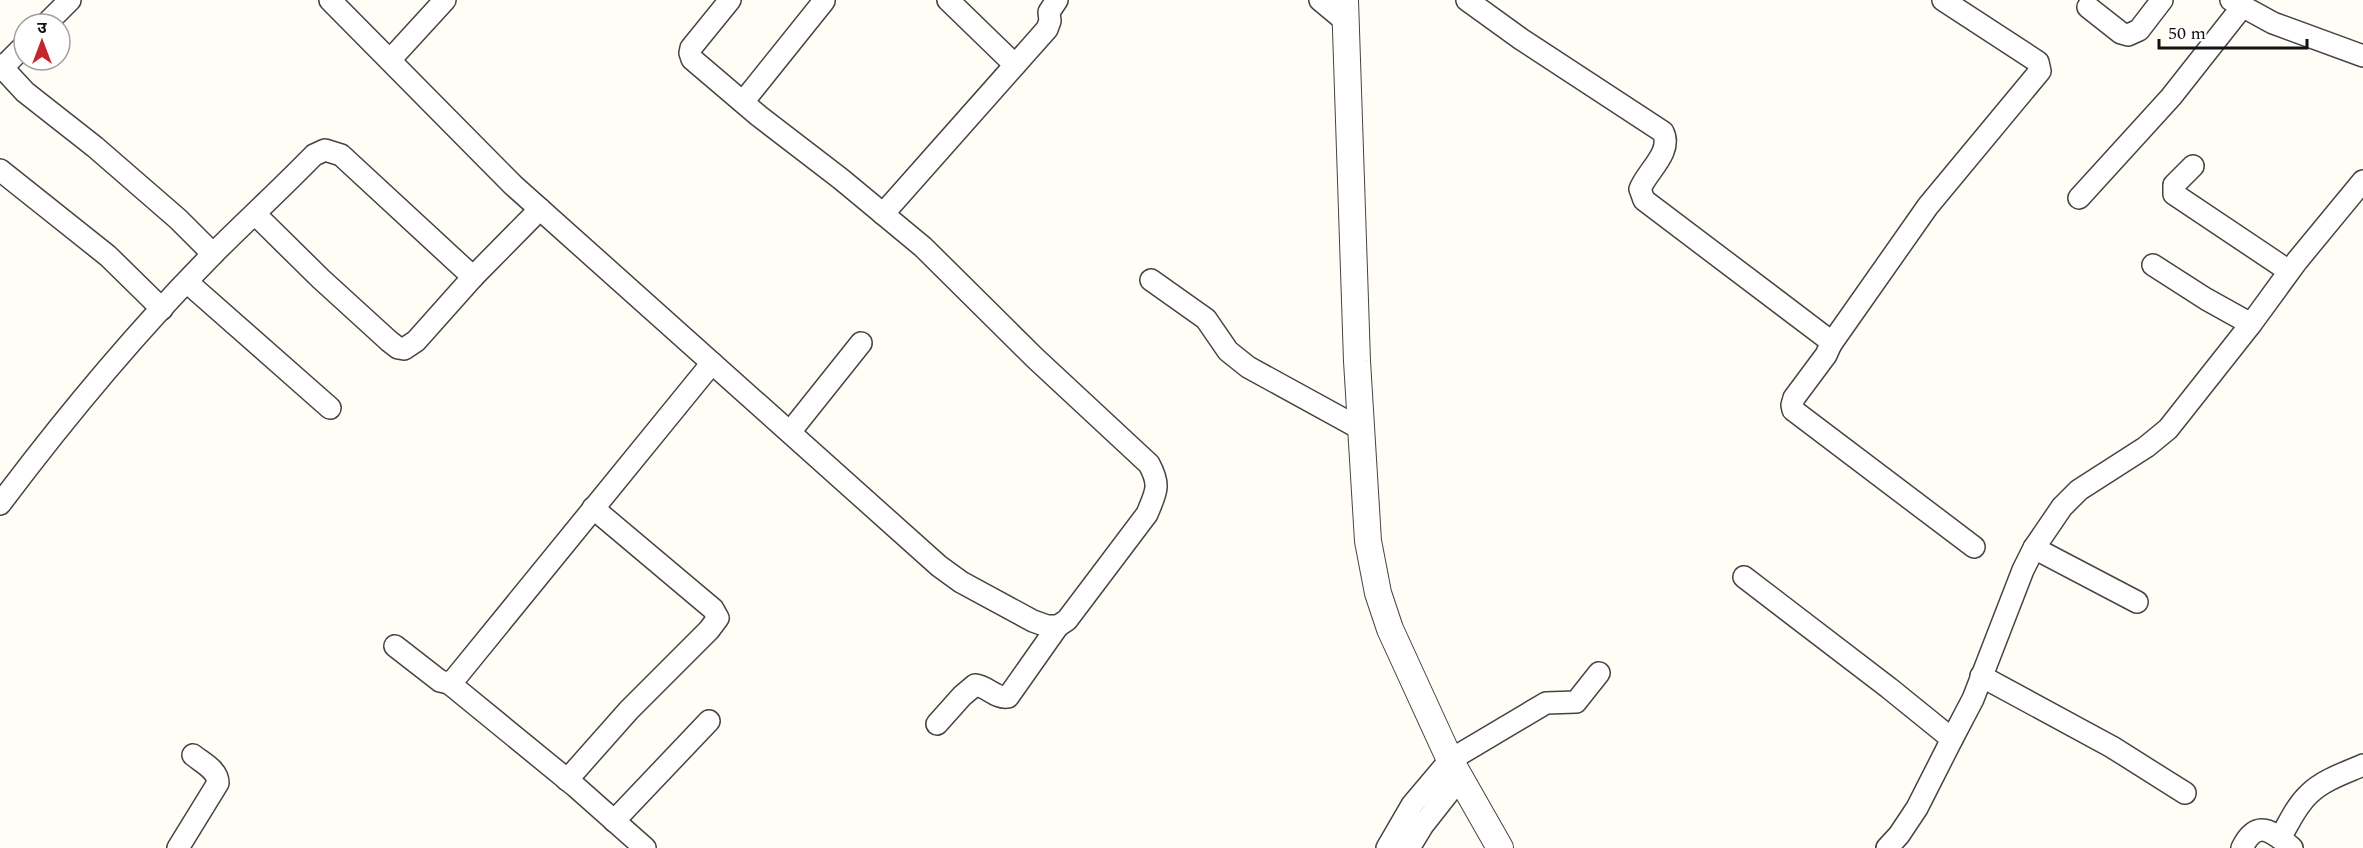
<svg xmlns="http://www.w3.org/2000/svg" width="2363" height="848" font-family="Spectral,'Noto Sans Devanagari',serif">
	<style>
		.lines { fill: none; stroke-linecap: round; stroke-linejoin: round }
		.minor-casing { stroke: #444; stroke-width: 24 }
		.tertiary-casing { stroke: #444; stroke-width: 28 }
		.minor { stroke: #fff; stroke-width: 21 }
		.tertiary { stroke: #fff; stroke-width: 26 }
	</style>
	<rect width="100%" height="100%" fill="#fffdf5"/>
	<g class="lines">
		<g class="minor-casing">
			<g id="minor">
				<path d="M 330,0 L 513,185 L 939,566 L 961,582 L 1033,621 L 1047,626 L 1058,626 L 1067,620 L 1147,514 C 1156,492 1161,486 1149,464 L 1035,358 L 923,247 L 841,179 L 759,116 L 692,59 L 690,53 L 691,48 L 730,0"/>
				<polyline points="948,0 1015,65"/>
				<polyline points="1320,0 1344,20"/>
				<path d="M 1467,0 L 1521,39 L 1663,132 C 1673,152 1647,171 1640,189 L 1644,200 L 1829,340 L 1831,344 L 1826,355 L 1794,398 L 1792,405 L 1793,410 L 1974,547"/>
				<polyline points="2231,0 2273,23 2363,56"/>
				<polyline points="2088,7 2121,33 2128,35 2139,30 2162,0"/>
				<polyline points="46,24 70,0"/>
				<polyline points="390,60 445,0"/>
				<polyline points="0,65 25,92 95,147 178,219 213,254"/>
				<polyline points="0,70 24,46"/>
				<polyline points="743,102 824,1"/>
				<polyline points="2193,166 2174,185 2174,194 2289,271"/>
				<polyline points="0,170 108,256 162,309"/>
				<polyline points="2079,198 2171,97 2242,7"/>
				<polyline points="255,214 321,279 389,341 398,348 404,349 416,341 473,277 540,209"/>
				<polyline points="883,214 1047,29 1050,21 1049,12 1057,0"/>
				<polyline points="2153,265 2206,299 2251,324"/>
				<polyline points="1151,280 1206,319 1228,351 1248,367 1361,429"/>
				<polyline points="187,282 330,408"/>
				<polyline points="1831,344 1928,206 2040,71 2038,62 1943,0"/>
				<polyline points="790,432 861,343"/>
				<path d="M 0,504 C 66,416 136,332 213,254 C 246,221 281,189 314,155 L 325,150 L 341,155 L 473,277"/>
				<polyline points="2034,548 2137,602"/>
				<polyline points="1744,577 1889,688 1952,739"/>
				<polyline points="395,646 440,681 449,683 453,681 712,363"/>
				<polyline points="1981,676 2112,747 2185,793"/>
				<polyline points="449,683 575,786 645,848"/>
				<path d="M 937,724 L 962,696 L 975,685 C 987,686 996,699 1008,697 L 1058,626"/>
				<polyline points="567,780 629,710 709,630 718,618 713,609 593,508"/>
				<polyline points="614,821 709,721"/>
				<path d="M 2280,838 C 2289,823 2296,806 2309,794 C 2323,780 2345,773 2363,765"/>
				<path d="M 178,848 L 218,783 C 218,770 203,763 193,755"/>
				<polyline points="1387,848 1412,805 1450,760 1546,703 1576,702 1599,673"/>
				<polyline points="1409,848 1423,825 1460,778"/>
				<polyline points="1887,848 1899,835 1917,808 1952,739 1973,699 2023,570 2034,548 2062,507 2079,490 2146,447 2168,429 2251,324 2297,261 2363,181"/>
				<path d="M 2242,848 C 2257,818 2272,831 2292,848"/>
			</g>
		</g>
		<g class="tertiary-casing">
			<polyline id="tertiary" points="1345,0 1357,361 1368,541 1378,593 1390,629 1450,760 1500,848"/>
		</g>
		<use href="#minor" class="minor"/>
		<use href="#tertiary" class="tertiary"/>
	</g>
	<g transform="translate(42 42)"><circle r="28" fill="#ffffff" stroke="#a0a0a0" stroke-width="1.5"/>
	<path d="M0-4.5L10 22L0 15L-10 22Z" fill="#c4262e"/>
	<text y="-9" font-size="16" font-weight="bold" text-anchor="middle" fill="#111111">उ</text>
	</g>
	<path d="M2159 39v9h148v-9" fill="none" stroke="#111111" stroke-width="3"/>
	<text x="2168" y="39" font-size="18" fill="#111111" stroke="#ffffff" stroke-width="4.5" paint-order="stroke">50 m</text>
</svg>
